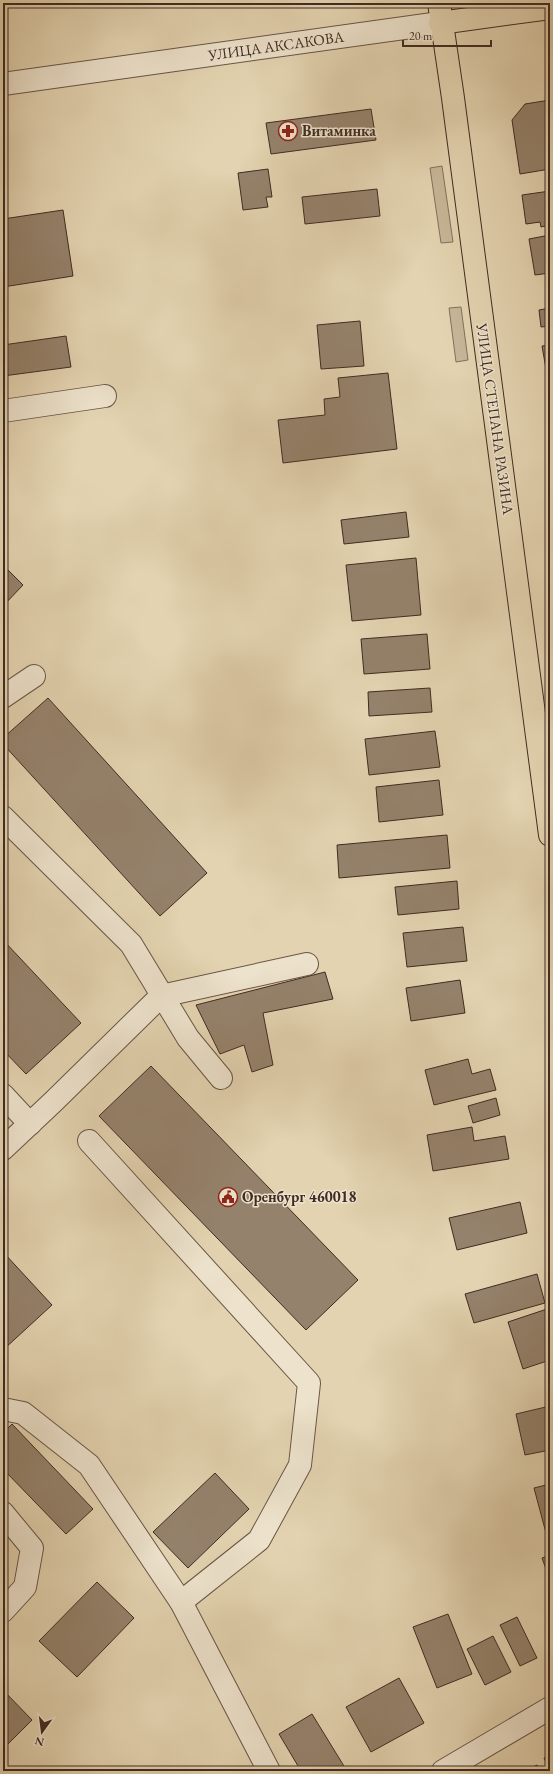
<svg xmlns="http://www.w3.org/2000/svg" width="553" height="1774" font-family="'EB Garamond',serif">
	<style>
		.green { fill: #c7b698; stroke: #84705e }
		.building { fill: #95826c; stroke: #402b23 }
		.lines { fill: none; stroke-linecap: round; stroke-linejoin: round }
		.minor-casing { stroke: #695546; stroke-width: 24 }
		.major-casing { stroke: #402b23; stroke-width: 24 }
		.minor { stroke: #ede2cc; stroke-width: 22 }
		.major { stroke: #e3d3b0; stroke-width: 22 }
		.labels { text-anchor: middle; stroke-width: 3; stroke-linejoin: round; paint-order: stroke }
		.street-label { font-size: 15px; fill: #402b23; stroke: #ede2cc }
		.poi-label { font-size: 15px; font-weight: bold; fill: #402b23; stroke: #ede2cc; text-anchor: start }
	</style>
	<rect width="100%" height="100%" fill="#e3d3b0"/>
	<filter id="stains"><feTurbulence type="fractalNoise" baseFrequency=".005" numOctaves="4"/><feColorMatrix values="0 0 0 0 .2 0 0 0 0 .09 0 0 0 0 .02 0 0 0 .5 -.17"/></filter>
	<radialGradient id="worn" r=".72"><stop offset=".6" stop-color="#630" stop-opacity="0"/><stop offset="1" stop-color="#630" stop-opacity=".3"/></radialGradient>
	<g class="green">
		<polygon points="442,166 453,242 441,243 430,168"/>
		<polygon points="461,307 468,360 456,362 449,308"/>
	</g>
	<g class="building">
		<polygon points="550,100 550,169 520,174 512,120 525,104"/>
		<polygon points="371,109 376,140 271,154 266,123"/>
		<polygon points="268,169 272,197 266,197 268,207 243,210 238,173"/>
		<polygon points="377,189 380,216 305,224 302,197"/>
		<polygon points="550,191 550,225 541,227 540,222 526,224 522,195"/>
		<polygon points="63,210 73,276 3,287 3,219"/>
		<polygon points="550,235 550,273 535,275 529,239"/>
		<polygon points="550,308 550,326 541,327 539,310"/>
		<polygon points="360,321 364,366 321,369 317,325"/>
		<polygon points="66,336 71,367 3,376 3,345"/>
		<polygon points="550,345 550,386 549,386 542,346"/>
		<polygon points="388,373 397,449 283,463 278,420 325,415 324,399 340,397 338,378"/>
		<polygon points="406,512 409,537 344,544 341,520"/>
		<polygon points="416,558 421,615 352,621 346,565"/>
		<polygon points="3,565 23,585 3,606"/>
		<polygon points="427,634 430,669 364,674 361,639"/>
		<polygon points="430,688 432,712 369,716 368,692"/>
		<polygon points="48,698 207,873 160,916 3,744 3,738"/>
		<polygon points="435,731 440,767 369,775 365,739"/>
		<polygon points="439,780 443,815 379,822 376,787"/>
		<polygon points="447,835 450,868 339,878 337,845"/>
		<polygon points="457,881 459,909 398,915 395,887"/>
		<polygon points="463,927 467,961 407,967 403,933"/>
		<polygon points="3,940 81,1023 26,1074 3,1050"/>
		<polygon points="325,972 333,999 263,1013 273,1065 252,1072 244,1045 220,1054 196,1005"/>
		<polygon points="460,980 465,1013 411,1021 406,988"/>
		<polygon points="468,1059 472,1074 490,1069 496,1090 434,1105 425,1070"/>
		<polygon points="151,1066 358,1280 306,1330 99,1116"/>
		<polygon points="496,1098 500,1115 473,1123 468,1106"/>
		<polygon points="472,1127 474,1141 505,1136 509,1159 433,1171 427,1135"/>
		<polygon points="520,1202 527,1233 457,1250 449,1218"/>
		<polygon points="3,1252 52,1305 3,1350"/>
		<polygon points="537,1274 545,1303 474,1323 465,1294"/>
		<polygon points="550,1308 550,1360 523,1369 508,1322"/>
		<polygon points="550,1406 550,1450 525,1455 516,1414"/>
		<polygon points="12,1424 93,1509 66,1534 3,1469 3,1433"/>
		<polygon points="215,1473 249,1509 188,1568 153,1532"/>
		<polygon points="550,1484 550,1532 546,1533 534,1488"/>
		<polygon points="550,1555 550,1580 542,1558"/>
		<polygon points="97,1582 134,1618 77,1677 39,1641"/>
		<polygon points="448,1614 472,1674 437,1688 413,1627"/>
		<polygon points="517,1617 537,1658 520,1666 500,1625"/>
		<polygon points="493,1636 511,1672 485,1685 467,1649"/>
		<polygon points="399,1678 424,1723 371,1752 346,1707"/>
		<polygon points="3,1690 32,1720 3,1749"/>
		<polygon points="312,1714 347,1771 301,1771 279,1734"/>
		<polygon points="550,1755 550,1771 544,1758"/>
		<polygon points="537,1765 540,1771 525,1771"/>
	</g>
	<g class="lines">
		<g class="minor-casing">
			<g id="minor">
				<polyline points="3,84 440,23"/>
				<polyline points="3,411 105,396"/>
				<polyline points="3,697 34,676"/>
				<polyline points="3,817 131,944 188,1038 221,1078"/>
				<polyline points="3,1095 30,1124"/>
				<polyline points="89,1141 309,1383 300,1465 259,1540 181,1602"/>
				<polyline points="3,1149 53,1102 161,996 307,964"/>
				<polyline points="3,1409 23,1413 89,1465 181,1602 269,1771"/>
				<polyline points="3,1513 32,1548 25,1587 3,1611"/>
				<polyline points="443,1771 550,1708"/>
			</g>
		</g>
		<g class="major-casing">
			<g id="major">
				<polyline points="439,3 453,98 550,835"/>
				<polyline points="440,23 550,8"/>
			</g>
		</g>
		<use href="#minor" class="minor"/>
		<use href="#major" class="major"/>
	</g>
	<defs>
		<g id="pharmacy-ring" transform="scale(1)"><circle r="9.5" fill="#ede2cc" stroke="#8f2418" stroke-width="1.5"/><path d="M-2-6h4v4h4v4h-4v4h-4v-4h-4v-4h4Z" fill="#8f2418"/></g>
		<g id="civic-ring" transform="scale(1)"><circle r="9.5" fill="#ede2cc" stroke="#8f2418" stroke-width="1.5"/><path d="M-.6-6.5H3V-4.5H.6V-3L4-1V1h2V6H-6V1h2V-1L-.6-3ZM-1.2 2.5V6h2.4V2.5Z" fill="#8f2418"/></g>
	</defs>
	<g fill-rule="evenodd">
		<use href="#pharmacy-ring" x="288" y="131"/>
		<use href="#civic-ring" x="228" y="1197"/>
	</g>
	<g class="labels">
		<g class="street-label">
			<text transform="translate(276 46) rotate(-8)" y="5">УЛИЦА АКСАКОВА</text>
			<text transform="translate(495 419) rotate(82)" y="5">УЛИЦА СТЕПАНА РАЗИНА</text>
		</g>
		<g class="poi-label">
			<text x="302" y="136">Витаминка</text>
			<text x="242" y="1202">Оренбург 460018</text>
		</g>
	</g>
	<rect width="553" height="1774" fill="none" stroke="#e3d3b0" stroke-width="16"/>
	<rect x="4" y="4" width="545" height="1766" fill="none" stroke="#402b23" stroke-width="2"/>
	<rect x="8" y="8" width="537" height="1758" fill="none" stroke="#402b23"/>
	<g transform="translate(42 1732) rotate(194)" stroke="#ede2cc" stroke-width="3" paint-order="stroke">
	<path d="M0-3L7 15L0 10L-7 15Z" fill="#402b23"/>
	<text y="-6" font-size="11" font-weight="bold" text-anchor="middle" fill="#402b23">N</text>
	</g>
	<path d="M403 40v6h88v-6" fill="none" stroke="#402b23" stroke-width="2"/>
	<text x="409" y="40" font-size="12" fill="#402b23" stroke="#ede2cc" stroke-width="3" paint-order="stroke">20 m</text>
	<rect width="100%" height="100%" filter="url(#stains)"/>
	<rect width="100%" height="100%" fill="url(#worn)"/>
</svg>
